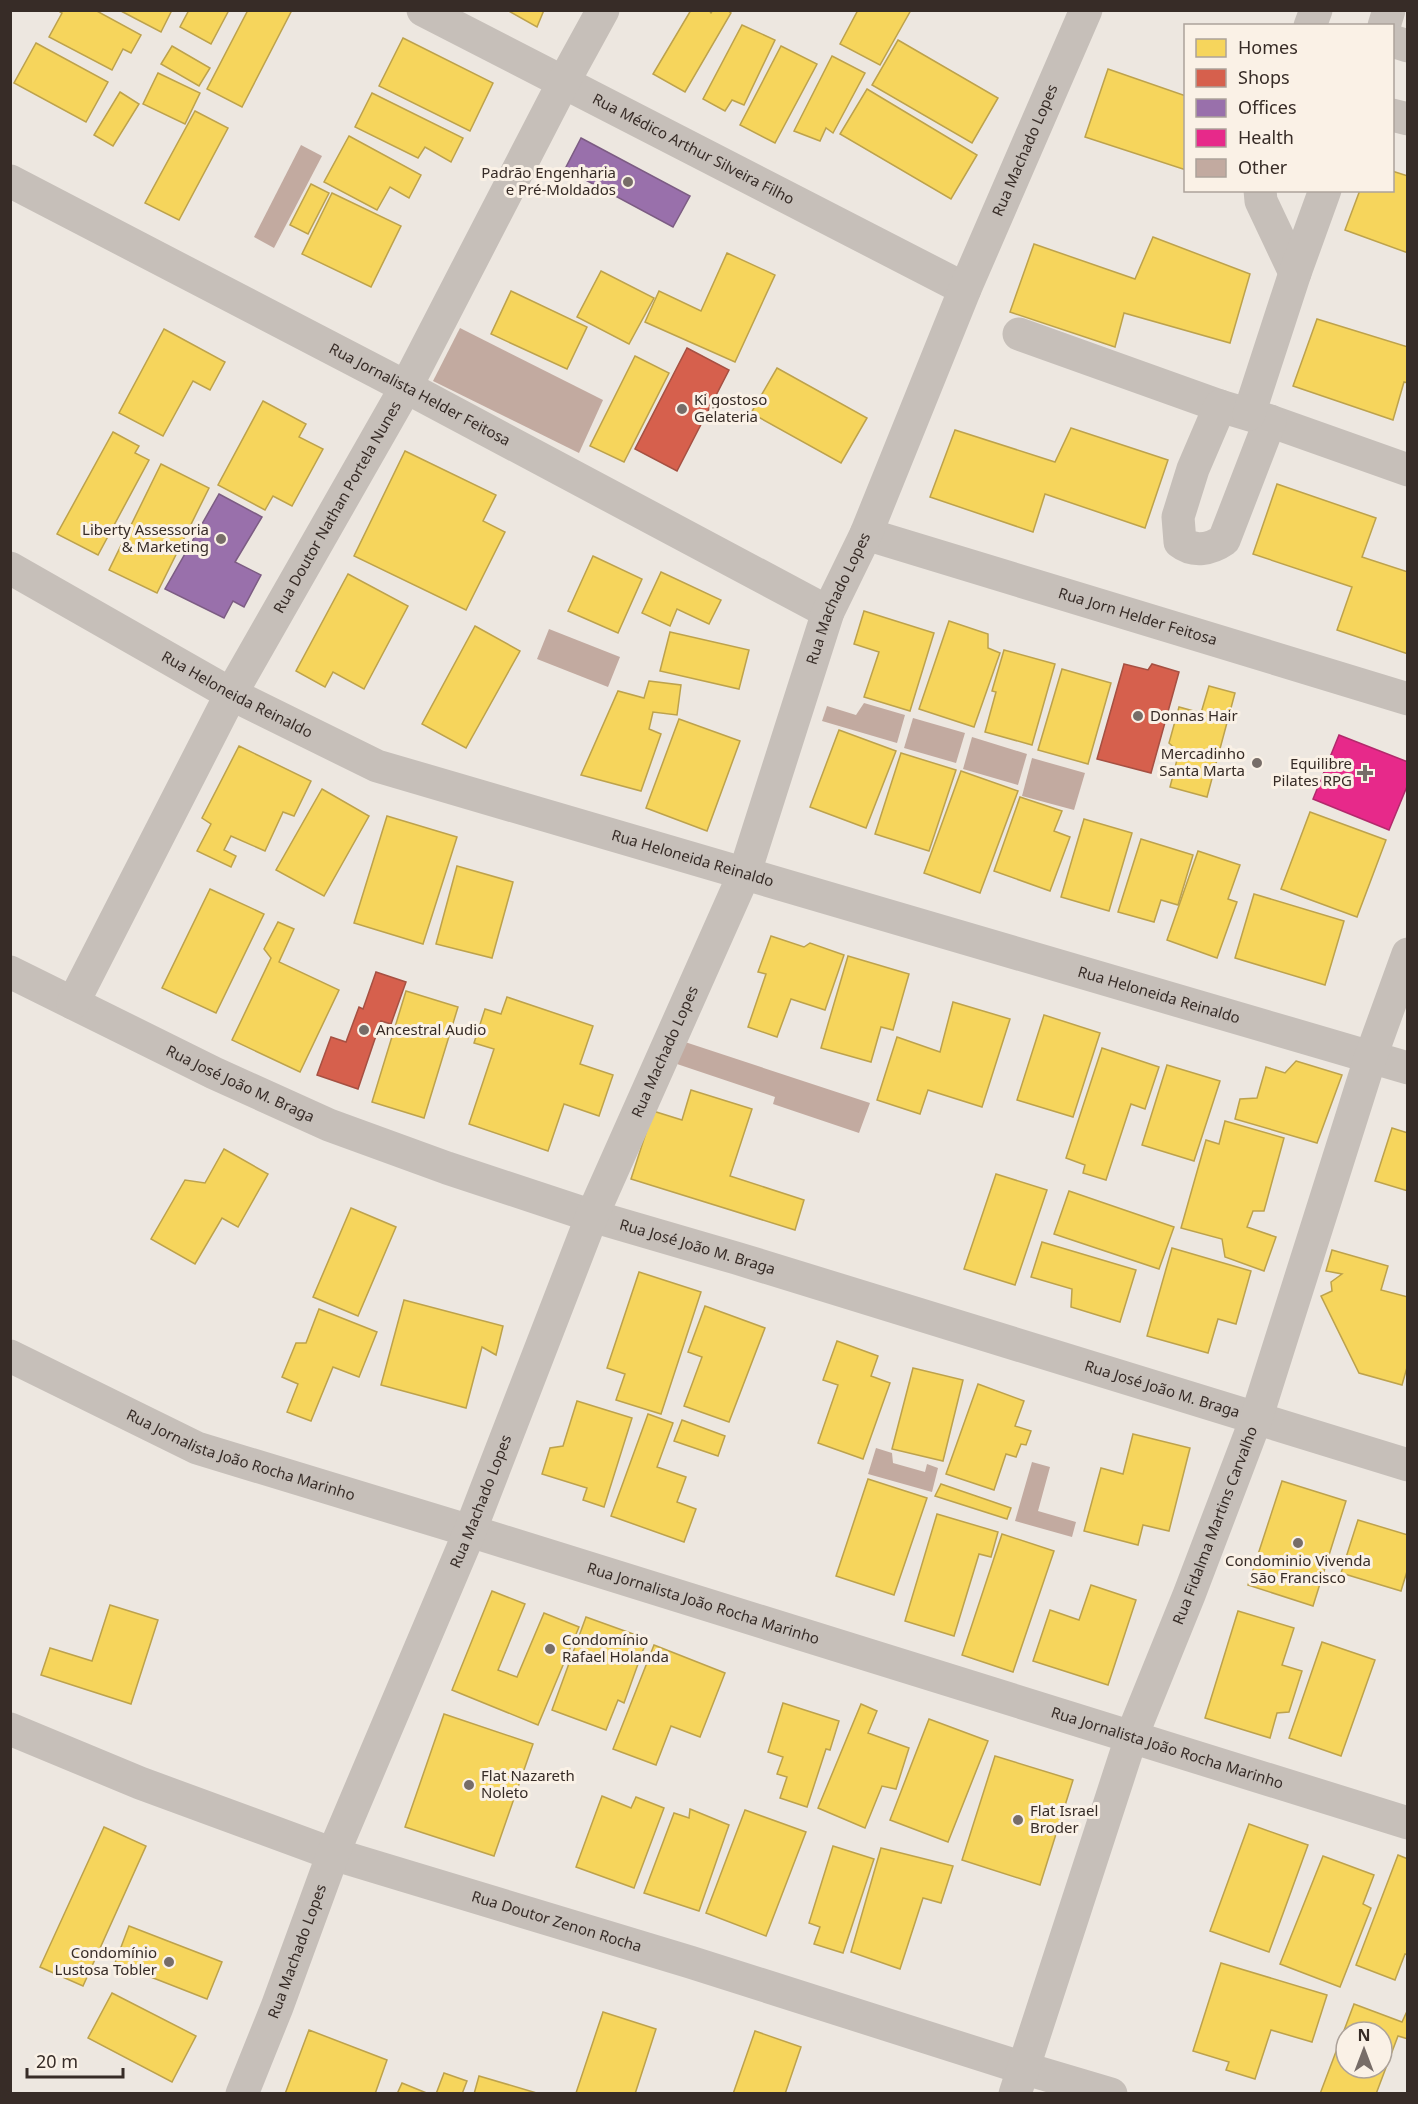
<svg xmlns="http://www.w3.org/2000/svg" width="1418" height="2104" font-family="'Noto Sans',sans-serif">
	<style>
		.homes { fill: #f6d55c; stroke: #bda24c; stroke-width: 1.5; fill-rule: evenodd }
		.shops { fill: #d6604d; stroke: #a65042; stroke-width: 1.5 }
		.offices { fill: #9970ab; stroke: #7c5c83; stroke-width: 1.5 }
		.health { fill: #e7298a; stroke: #b22a6c; stroke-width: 1.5 }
		.building { fill: #c2aaa0 }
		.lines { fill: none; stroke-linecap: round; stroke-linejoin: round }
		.minor { stroke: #c6bfb9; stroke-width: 33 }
		.poi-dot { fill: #776d68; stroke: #faf1e6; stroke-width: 2 }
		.labels { text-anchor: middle; stroke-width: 6; stroke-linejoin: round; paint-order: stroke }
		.street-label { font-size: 15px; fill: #372c27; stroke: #faf1e6 }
		.poi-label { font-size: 15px; fill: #372c27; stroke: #faf1e6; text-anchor: start }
	</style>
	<rect width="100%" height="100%" fill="#ede7e0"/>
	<g class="homes">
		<polygon points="57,10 95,10 141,35 131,53 123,49 112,70 49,37 62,13"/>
		<polygon points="119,10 172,10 161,32"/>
		<polygon points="189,10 229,10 211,44 180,27"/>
		<polygon points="248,10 292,10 242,107 207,89"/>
		<polygon points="507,10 544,10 537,27"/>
		<polygon points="691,10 709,10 711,13 713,10 727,10 731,13 685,92 653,74"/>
		<polygon points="858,10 911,10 880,65 840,44"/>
		<polygon points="742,25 775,40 744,105 732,100 725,111 703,99"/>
		<polygon points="403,38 493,83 470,131 379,86"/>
		<polygon points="898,40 998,98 972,143 872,85"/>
		<polygon points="36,43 108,82 86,122 14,83"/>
		<polygon points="172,46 210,68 199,86 161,64"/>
		<polygon points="781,46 817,64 775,143 740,125"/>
		<polygon points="832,56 865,73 833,133 826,128 820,141 794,131"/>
		<polygon points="1108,69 1186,96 1186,170 1085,137"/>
		<polygon points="158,73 200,93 185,124 143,104"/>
		<polygon points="867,89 977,155 951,199 840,134"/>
		<polygon points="120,92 139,104 113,146 94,135"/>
		<polygon points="372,93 463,138 451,162 425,147 418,158 355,127"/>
		<polygon points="195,111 228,128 179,220 145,203"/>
		<polygon points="349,136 421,175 409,198 390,187 377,210 324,182"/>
		<polygon points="1392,171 1408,176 1408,253 1345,230 1360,190 1392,190"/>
		<polygon points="311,184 329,193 308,234 290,225"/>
		<polygon points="332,193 401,226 371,287 302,254"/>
		<polygon points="1153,237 1250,274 1230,343 1124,313 1115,347 1010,312 1034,244 1135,279"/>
		<polygon points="727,253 775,275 735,362 645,322 659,291 701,311"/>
		<polygon points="601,271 654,298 629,344 577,317"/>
		<polygon points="511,291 587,327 567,369 491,334"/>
		<polygon points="1317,319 1408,347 1408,383 1404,382 1393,420 1293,386"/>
		<polygon points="164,329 225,362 210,390 193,381 163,436 119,413"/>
		<polygon points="635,356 669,373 624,462 590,446"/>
		<polygon points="777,368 867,418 841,463 751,413"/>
		<polygon points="263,401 306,424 299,437 323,449 292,506 273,496 265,510 218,485"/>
		<polygon points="1071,428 1168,460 1145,528 1045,494 1033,532 930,497 955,430 1055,462"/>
		<polygon points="113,432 139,446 135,453 149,460 98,555 57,534"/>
		<polygon points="405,451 496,495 483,521 505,532 466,610 354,556"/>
		<polygon points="161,464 209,488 157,593 109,570"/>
		<polygon points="1277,484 1376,518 1362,557 1408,572 1408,654 1337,630 1352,587 1253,554"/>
		<polygon points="593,556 642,579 618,633 568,611"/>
		<polygon points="661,572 721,600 709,624 677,609 670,626 642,613"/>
		<polygon points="348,574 408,606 364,689 333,672 325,687 296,671"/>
		<polygon points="864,611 934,633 910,711 864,697 879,652 854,644"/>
		<polygon points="949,621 988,634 988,648 1000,653 974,727 919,709"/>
		<polygon points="475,626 520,651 466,748 422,724"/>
		<polygon points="670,632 749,650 739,689 660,671"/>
		<polygon points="1004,650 1055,664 1032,745 985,732 996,692 992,691"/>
		<polygon points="1062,669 1111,683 1088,764 1038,750"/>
		<polygon points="649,681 681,685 677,715 653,712 649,729 661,734 641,791 581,775 618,691 644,698"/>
		<polygon points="1209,686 1235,693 1207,797 1170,787 1179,752 1169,743 1179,707 1201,713"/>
		<polygon points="679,719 740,741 707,831 646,808"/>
		<polygon points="839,730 896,751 866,828 810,807"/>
		<polygon points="239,746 311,781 294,816 283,812 265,851 231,836 224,850 236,856 231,867 197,851 211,824 202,818"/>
		<polygon points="901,753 956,770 929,851 875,834"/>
		<polygon points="961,771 1018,791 980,893 924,873"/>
		<polygon points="322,789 369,816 324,896 276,870"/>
		<polygon points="1020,797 1062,811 1054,831 1070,837 1050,891 994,871"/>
		<polygon points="1310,812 1386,840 1357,917 1281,889"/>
		<polygon points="387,816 457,837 423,944 354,923"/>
		<polygon points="1084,819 1132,833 1109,911 1061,897"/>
		<polygon points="1141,839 1193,855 1178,905 1161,900 1154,922 1118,912"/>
		<polygon points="1198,851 1240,865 1228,899 1237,902 1217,958 1167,940"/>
		<polygon points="457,866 513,882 492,958 436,944"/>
		<polygon points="210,889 264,914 216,1013 162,988"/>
		<polygon points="1254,894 1344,921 1325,985 1235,958"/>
		<polygon points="278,922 294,929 279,962 339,990 300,1072 232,1040 271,958 264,949"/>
		<polygon points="771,936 804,947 810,943 844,955 825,1010 791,999 777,1037 748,1027 766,974 758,972"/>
		<polygon points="848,956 909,974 893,1030 881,1027 871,1062 821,1048"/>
		<polygon points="406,991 458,1007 424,1118 372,1102"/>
		<polygon points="507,997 593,1026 580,1064 613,1075 599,1116 564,1104 548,1151 469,1124 494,1049 474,1043 485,1009 501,1014"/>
		<polygon points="953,1002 1010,1019 982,1107 928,1090 920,1114 877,1100 897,1037 940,1052"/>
		<polygon points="1044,1015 1100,1033 1073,1117 1017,1100"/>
		<polygon points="1102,1048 1159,1067 1145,1109 1131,1104 1106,1180 1083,1173 1085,1165 1066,1158"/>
		<polygon points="1296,1061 1342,1075 1317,1143 1235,1119 1240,1099 1257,1098 1266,1067 1285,1073"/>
		<polygon points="1167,1065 1220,1081 1194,1161 1142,1145"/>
		<polygon points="691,1090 752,1109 730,1176 804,1200 795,1230 631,1179 653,1111 682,1120"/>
		<polygon points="1225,1121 1284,1138 1264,1211 1253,1211 1247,1227 1276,1237 1264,1271 1225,1257 1222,1239 1181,1228 1206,1140 1219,1144"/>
		<polygon points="1392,1128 1408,1133 1408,1191 1375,1181"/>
		<polygon points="224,1149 268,1174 238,1227 222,1218 195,1264 151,1239 185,1180 205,1183"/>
		<polygon points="996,1174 1047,1190 1015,1285 964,1269"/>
		<polygon points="1069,1191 1174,1227 1159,1269 1054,1234"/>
		<polygon points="351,1208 396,1227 358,1316 313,1297"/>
		<polygon points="1042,1242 1136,1270 1120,1322 1071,1307 1072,1289 1031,1277"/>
		<polygon points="1172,1248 1251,1271 1236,1324 1218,1319 1208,1353 1147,1336"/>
		<polygon points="1332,1250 1388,1266 1381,1290 1408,1297 1408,1364 1402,1385 1359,1373 1321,1296 1332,1291 1331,1282 1342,1274 1326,1271"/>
		<polygon points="639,1272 701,1292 661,1414 616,1400 625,1374 607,1368"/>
		<polygon points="404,1300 503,1326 496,1355 482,1347 466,1408 381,1385"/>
		<polygon points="705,1306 765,1328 729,1422 684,1406 702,1357 688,1352"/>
		<polygon points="319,1309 377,1332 359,1377 333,1367 311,1421 287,1412 298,1384 282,1377 296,1343 306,1343"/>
		<polygon points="837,1341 878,1356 871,1376 890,1383 863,1459 818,1443 838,1385 823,1380"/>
		<polygon points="913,1368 963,1380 943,1461 892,1449"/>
		<polygon points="978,1384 1024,1401 1015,1426 1031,1431 1026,1445 1021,1444 1016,1457 1006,1454 994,1490 946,1474"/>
		<polygon points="577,1401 632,1418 604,1507 583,1500 587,1488 542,1474 550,1448 563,1446"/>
		<polygon points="648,1414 673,1423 657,1467 686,1477 677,1502 696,1509 684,1542 611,1516"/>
		<polygon points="682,1420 725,1436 718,1456 674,1441"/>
		<polygon points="1133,1434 1190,1448 1169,1531 1143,1525 1138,1545 1084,1531 1101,1468 1123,1474"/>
		<polygon points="868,1479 927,1498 894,1595 836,1576"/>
		<polygon points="1282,1481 1346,1501 1313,1606 1248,1585"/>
		<polygon points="941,1484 1011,1508 1007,1519 935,1496"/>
		<polygon points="937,1514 998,1532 991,1557 979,1554 954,1636 905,1621"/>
		<polygon points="1358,1520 1408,1535 1408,1568 1401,1591 1341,1573"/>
		<polygon points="1002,1534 1054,1551 1013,1672 962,1655"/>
		<polygon points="1091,1585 1136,1600 1108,1685 1033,1661 1050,1610 1079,1620"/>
		<polygon points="492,1591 525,1604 498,1670 517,1677 544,1613 579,1627 538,1725 452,1690"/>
		<polygon points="110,1605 158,1620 131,1704 41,1675 50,1648 92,1661"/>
		<polygon points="1238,1611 1294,1628 1282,1665 1302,1671 1289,1712 1277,1713 1270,1738 1205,1718"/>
		<polygon points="586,1617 647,1639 624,1703 618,1700 606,1730 552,1710"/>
		<polygon points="1322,1642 1375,1660 1341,1756 1289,1738"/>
		<polygon points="654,1645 725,1673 700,1737 671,1726 656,1765 613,1749"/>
		<polygon points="783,1703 839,1721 830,1750 826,1749 807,1807 780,1798 787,1777 777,1774 783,1757 768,1752"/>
		<polygon points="861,1704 877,1711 868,1733 909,1748 896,1789 882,1786 865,1828 818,1808"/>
		<polygon points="444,1714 533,1744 494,1856 405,1827"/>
		<polygon points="929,1719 988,1741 948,1842 890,1820"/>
		<polygon points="995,1756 1073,1780 1040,1885 962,1860"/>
		<polygon points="602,1796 631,1808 636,1797 664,1808 634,1888 576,1867"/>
		<polygon points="690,1809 729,1825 699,1911 644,1893 674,1813 689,1818"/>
		<polygon points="745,1810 806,1832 766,1936 706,1913"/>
		<polygon points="1249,1824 1308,1845 1269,1952 1210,1931"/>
		<polygon points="104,1827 146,1846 83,1986 40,1967"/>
		<polygon points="833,1846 874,1859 843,1953 814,1944 820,1927 809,1923"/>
		<polygon points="881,1848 953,1866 941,1903 923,1898 900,1969 851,1952"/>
		<polygon points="1398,1855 1408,1859 1408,1955 1405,1954 1395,1980 1356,1965"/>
		<polygon points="1323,1856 1374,1875 1363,1904 1371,1908 1340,1987 1280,1964"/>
		<polygon points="129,1926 222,1962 207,1999 115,1963"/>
		<polygon points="1221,1963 1327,1995 1312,2042 1271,2030 1255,2079 1226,2070 1229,2062 1193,2051"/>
		<polygon points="112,1993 196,2036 172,2082 88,2038"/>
		<path d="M 1354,2004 L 1402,2022 L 1408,2009 L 1408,2039 L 1398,2036 L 1376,2094 L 1320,2094 ZM 1346,2032 L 1382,2032 L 1382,2068 L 1346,2068 Z"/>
		<polygon points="603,2012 656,2029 635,2094 576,2093"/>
		<polygon points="309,2030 387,2060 375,2094 285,2094"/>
		<polygon points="755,2031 801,2047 785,2094 733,2094"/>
		<polygon points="444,2073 467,2081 462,2094 436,2094"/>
		<polygon points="479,2076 540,2094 474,2094"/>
		<polygon points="402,2083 429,2094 397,2094"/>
	</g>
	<g class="shops">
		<polygon points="687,348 729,370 677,471 635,449"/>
		<polygon points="1124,664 1148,670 1152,664 1179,672 1151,773 1097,759"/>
		<polygon points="376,972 406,982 391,1024 381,1021 358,1089 317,1075 331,1037 346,1042 359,1007 363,1009"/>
	</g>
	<g class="offices">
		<polygon points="581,138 690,196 673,227 565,169"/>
		<polygon points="219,494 262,517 235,562 261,575 244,607 233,601 224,618 165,589"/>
	</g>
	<polygon class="health" points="1339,735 1408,762 1408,784 1389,830 1313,799"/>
	<g class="building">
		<polygon points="301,145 322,156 274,248 254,237"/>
		<polygon points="460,328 603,400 579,453 433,381"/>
		<polygon points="549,629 620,657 608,687 537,659"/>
		<polygon points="864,703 905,715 897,743 822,721 827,706 856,715"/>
		<polygon points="913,718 965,733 956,763 904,748"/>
		<polygon points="972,737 1027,754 1018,785 963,769"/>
		<polygon points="1032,758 1085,773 1074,810 1022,796"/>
		<polygon points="685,1042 870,1103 859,1133 773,1104 775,1097 677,1064"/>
		<polygon points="876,1448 892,1453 893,1463 925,1472 927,1464 938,1468 932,1492 868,1474"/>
		<polygon points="1032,1462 1050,1467 1038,1511 1076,1522 1072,1537 1015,1521"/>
	</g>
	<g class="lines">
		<g class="minor">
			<path id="s1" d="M 423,10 L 965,289"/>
			<polyline points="1310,26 1316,10"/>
			<polyline points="1384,26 1389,10"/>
			<polyline points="1392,41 1408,46"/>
			<polyline points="1392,115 1408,119"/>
			<path id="s2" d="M 10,181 L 406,387 L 828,612"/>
			<polyline points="1260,190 1261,201 1295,273"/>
			<polyline points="1019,334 1220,406 1270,421 1408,470"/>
			<path d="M 1220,406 L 1193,469 L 1178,517 L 1180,542 C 1194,553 1211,549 1224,540 L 1270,421"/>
			<polyline points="1249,414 1295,273 1325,190"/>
			<path id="s3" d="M 866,534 L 1408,699"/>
			<path id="s4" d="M 10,568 L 231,694 L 377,766 L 1408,1068"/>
			<path id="s5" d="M 10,972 L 214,1073 L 329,1125 L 447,1168 L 592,1216 L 736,1258 L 1408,1465"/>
			<path id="s6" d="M 73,1003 L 231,694 L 406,387 L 563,83 L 603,10"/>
			<path id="s7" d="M 10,1356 L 197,1448 L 470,1531 L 1408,1823"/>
			<path id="s8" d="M 10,1729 L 140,1783 L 333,1854 L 690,1962 L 1023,2068 L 1111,2094"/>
			<path id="s9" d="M 242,2094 L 277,2007 L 333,1854 L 470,1531 L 592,1216 L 745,872 L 828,612 L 866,534 L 965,289 L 1086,10"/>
			<path id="s10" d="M 1015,2094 L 1131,1738 L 1189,1595 L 1256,1419 L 1371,1056 L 1408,954"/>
		</g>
	</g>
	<g class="poi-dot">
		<circle cx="628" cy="182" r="6"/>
		<circle cx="682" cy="409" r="6"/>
		<circle cx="221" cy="539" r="6"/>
		<circle cx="1138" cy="716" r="6"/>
		<circle cx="1257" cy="763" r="6"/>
		<path d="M1362 764h6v6h6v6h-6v6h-6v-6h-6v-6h6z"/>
		<circle cx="364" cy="1030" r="6"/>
		<circle cx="1298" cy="1543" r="6"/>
		<circle cx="550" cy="1649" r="6"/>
		<circle cx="469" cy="1785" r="6"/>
		<circle cx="1018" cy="1820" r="6"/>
		<circle cx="169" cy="1962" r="6"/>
	</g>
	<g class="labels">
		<g class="street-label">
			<text dy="5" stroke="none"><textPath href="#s1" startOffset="304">Rua Médico Arthur Silveira Filho</textPath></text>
			<text dy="5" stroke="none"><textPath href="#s9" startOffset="2097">Rua Machado Lopes</textPath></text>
			<text dy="5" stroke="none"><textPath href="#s2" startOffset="462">Rua Jornalista Helder Feitosa</textPath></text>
			<text dy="5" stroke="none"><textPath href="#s6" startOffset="562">Rua Doutor Nathan Portela Nunes</textPath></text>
			<text dy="5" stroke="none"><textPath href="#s9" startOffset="1611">Rua Machado Lopes</textPath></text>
			<text dy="5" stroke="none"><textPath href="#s3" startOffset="284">Rua Jorn Helder Feitosa</textPath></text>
			<text dy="5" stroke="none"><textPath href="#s4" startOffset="260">Rua Heloneida Reinaldo</textPath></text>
			<text dy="5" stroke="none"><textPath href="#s4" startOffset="746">Rua Heloneida Reinaldo</textPath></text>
			<text dy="5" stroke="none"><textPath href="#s4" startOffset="1232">Rua Heloneida Reinaldo</textPath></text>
			<text dy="5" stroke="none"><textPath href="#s9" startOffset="1125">Rua Machado Lopes</textPath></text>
			<text dy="5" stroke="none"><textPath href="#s5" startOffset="256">Rua José João M. Braga</textPath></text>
			<text dy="5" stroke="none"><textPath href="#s5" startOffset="742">Rua José João M. Braga</textPath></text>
			<text dy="5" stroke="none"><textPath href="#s5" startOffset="1228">Rua José João M. Braga</textPath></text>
			<text dy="5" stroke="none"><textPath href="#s7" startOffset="252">Rua Jornalista João Rocha Marinho</textPath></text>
			<text dy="5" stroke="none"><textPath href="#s9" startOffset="639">Rua Machado Lopes</textPath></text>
			<text dy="5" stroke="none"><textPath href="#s10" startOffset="603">Rua Fidalma Martins Carvalho</textPath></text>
			<text dy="5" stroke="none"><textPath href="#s7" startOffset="738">Rua Jornalista João Rocha Marinho</textPath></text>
			<text dy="5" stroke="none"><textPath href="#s7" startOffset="1224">Rua Jornalista João Rocha Marinho</textPath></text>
			<text dy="5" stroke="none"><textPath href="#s8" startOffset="580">Rua Doutor Zenon Rocha</textPath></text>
			<text dy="5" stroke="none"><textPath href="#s9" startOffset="153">Rua Machado Lopes</textPath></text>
		</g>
		<g class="poi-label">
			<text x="616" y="178" text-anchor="end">Padrão Engenharia<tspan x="616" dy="17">e Pré-Moldados</tspan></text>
			<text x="694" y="405">Ki gostoso<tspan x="694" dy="17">Gelateria</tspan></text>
			<text x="209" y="535" text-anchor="end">Liberty Assessoria<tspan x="209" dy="17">&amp; Marketing</tspan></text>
			<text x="1150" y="721">Donnas Hair</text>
			<text x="1245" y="759" text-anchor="end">Mercadinho<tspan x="1245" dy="17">Santa Marta</tspan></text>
			<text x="1352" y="769" text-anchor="end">Equilibre<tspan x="1352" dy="17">Pilates RPG</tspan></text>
			<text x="376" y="1035">Ancestral Audio</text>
			<text x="1298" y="1566" text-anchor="middle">Condominio Vivenda<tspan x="1298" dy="17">São Francisco</tspan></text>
			<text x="562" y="1645">Condomínio<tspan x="562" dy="17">Rafael Holanda</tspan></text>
			<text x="481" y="1781">Flat Nazareth<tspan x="481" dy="17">Noleto</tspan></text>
			<text x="1030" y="1816">Flat Israel<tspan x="1030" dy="17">Broder</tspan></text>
			<text x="157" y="1958" text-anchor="end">Condomínio<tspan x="157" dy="17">Lustosa Tobler</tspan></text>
		</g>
	</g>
	<rect width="1418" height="2104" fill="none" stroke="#372c27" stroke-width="24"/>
	<rect x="1184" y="24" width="210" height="168" fill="#faf1e6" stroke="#aca29a" stroke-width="1.5"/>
	<rect x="1196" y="39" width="30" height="18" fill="#f6d55c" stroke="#aca29a" stroke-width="1.5"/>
	<text x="1238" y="54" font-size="18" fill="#372c27">Homes</text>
	<rect x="1196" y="69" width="30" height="18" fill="#d6604d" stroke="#aca29a" stroke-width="1.5"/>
	<text x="1238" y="84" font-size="18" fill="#372c27">Shops</text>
	<rect x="1196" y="99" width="30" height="18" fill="#9970ab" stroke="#aca29a" stroke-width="1.5"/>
	<text x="1238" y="114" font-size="18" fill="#372c27">Offices</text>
	<rect x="1196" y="129" width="30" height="18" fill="#e7298a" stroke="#aca29a" stroke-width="1.5"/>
	<text x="1238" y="144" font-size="18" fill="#372c27">Health</text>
	<rect x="1196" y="159" width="30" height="18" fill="#c2aaa0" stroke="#aca29a" stroke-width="1.5"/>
	<text x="1238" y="174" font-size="18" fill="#372c27">Other</text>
	<g transform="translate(1364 2050)"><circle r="28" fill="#faf1e6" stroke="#aca29a" stroke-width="1.5"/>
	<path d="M0-4.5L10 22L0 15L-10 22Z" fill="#776d68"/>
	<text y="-9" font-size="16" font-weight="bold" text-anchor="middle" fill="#372c27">N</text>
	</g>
	<path d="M27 2068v9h96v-9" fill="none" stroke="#372c27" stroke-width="3"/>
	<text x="36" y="2068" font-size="18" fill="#372c27" stroke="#faf1e6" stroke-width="4.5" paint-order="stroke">20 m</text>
</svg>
